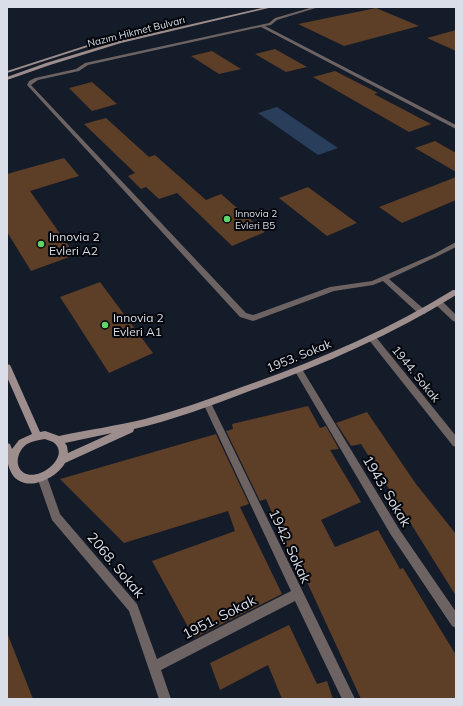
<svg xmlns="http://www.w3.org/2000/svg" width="463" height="706" font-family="Mulish,sans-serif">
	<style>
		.water { fill: #293e5b }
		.building { fill: #5d3e26 }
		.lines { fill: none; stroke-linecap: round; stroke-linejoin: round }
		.minor { fill: #6d6362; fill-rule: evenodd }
		.secondary { fill: #9d8d8c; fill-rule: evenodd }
		.poi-dot { fill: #60d56b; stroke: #04060b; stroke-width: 1.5 }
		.labels { text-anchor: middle; stroke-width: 4; stroke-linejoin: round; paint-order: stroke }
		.far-street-label { font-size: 10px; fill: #d9dee8; stroke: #04060b }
		.far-poi-label { font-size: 10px; fill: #d9dee8; stroke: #04060b; text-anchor: start }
		.poi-label { font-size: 12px; fill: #d9dee8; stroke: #04060b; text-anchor: start }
		.street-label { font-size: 12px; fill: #d9dee8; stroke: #04060b }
		.near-street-label { font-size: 14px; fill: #d9dee8; stroke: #04060b }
	</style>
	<rect width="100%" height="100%" fill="#141b29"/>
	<polygon class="water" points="277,107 338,148 318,155 258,113"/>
	<g class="building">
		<polygon points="376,8 419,26 344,46 298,24"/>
		<polygon points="456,30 456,51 427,38"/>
		<polygon points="275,49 307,67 286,72 255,54"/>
		<polygon points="212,51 241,69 219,74 191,56"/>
		<polygon points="335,71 378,93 374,94 431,124 409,132 313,77"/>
		<polygon points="92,82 117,104 92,111 69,88"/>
		<polygon points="106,118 149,157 155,155 206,200 221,194 265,232 232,246 177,193 159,199 146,187 141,189 128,176 135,173 84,124"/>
		<polygon points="435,141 456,153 456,172 415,148"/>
		<polygon points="64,158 79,176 30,191 75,255 31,271 7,232 7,174"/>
		<polygon points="456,177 456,200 402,223 379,207"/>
		<polygon points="308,187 357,223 327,236 279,198"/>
		<polygon points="100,282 153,353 109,373 60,297"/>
		<polygon points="308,406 320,428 326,426 339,449 330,450 361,502 321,520 335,547 378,530 400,569 403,568 456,655 456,699 361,699 295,556 291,558 266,499 260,501 226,431 233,429 232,424"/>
		<polygon points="367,412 416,484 456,534 456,596 361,444 351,446 336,423"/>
		<polygon points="216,434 249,504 240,507 282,594 194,638 152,561 235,531 228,511 124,543 60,479"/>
		<polygon points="289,625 317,684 327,681 333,699 282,699 268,665 220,690 210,663"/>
		<polygon points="8,635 33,699 7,699"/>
	</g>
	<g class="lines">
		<g class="minor">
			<polygon points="313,7 319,7 277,20 271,25 265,26 456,125 456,129 261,27 88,65 79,71 38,80 31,85 246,313 253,315 330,287 372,281 434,254 456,242 456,247 438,256 389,279 425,310 426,312 425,314 419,314 383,281 373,285 334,291 253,321 240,317 27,85 29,81 35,78 76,69 85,63 269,23 275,18"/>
			<polygon points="439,300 442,301 456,315 456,322 453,321 436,305 435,303 436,301"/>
			<polygon points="372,335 375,336 456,436 456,447 453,446 369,340 368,338"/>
			<polygon points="299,368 302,369 399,529 456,612 456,628 452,626 391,535 296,373 295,371 296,369"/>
			<polygon points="207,400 210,401 211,403 355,699 342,699 295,601 161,670 171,699 159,699 129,611 52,520 37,477 39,474 42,473 45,474 47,477 60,514 137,604 157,659 291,591 203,403 204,401"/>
		</g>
		<g class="secondary">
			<polygon points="266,7 273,7 121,43 50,65 7,80 7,77 46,63 119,41"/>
			<polygon points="103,40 106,41 7,73 7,71"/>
			<path d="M 453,290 L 456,290 L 456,295 C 390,336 320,366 247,392 C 210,406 173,420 134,429 L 133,432 L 65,463 C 56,479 25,494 12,474 C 6,464 7,454 7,443 L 10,444 L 12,449 L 19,440 L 32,434 L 7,377 L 7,364 L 10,365 L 11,367 L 40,432 L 45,431 L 59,436 C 87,430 116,426 145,419 C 178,410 210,399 242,387 C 316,361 387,331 453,290 ZM 112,433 L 68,453 L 67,446 L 65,443 ZM 45,439 C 47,440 51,441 53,442 C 72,455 40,482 24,473 C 13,466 18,450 27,444 C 33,441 39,440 45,439 Z"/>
		</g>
	</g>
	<g class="poi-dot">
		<circle cx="227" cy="219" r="4"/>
		<circle cx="41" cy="244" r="4"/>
		<circle cx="105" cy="325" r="4"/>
	</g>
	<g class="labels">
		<g class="far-street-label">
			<text transform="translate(136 31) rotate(-14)" y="4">Nazım Hikmet Bulvarı</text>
		</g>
		<g class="far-poi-label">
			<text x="235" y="217">Innovia 2<tspan x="235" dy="12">Evleri B5</tspan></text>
		</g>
		<g class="poi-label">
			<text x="49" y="241">Innovia 2<tspan x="49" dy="14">Evleri A2</tspan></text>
			<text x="113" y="322">Innovia 2<tspan x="113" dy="14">Evleri A1</tspan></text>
		</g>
		<g class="street-label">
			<text transform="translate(299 356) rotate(-22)" y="4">1953. Sokak</text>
			<text transform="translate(416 374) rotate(51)" y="4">1944. Sokak</text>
		</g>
		<g class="near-street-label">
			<text transform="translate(387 491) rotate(59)" y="5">1943. Sokak</text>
			<text transform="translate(290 546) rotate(65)" y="5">1942. Sokak</text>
			<text transform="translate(116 565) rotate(50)" y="5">2068. Sokak</text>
			<text transform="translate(219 617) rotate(-27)" y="5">1951. Sokak</text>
		</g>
	</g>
	<rect width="463" height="706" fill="none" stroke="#d9dee8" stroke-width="16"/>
</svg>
